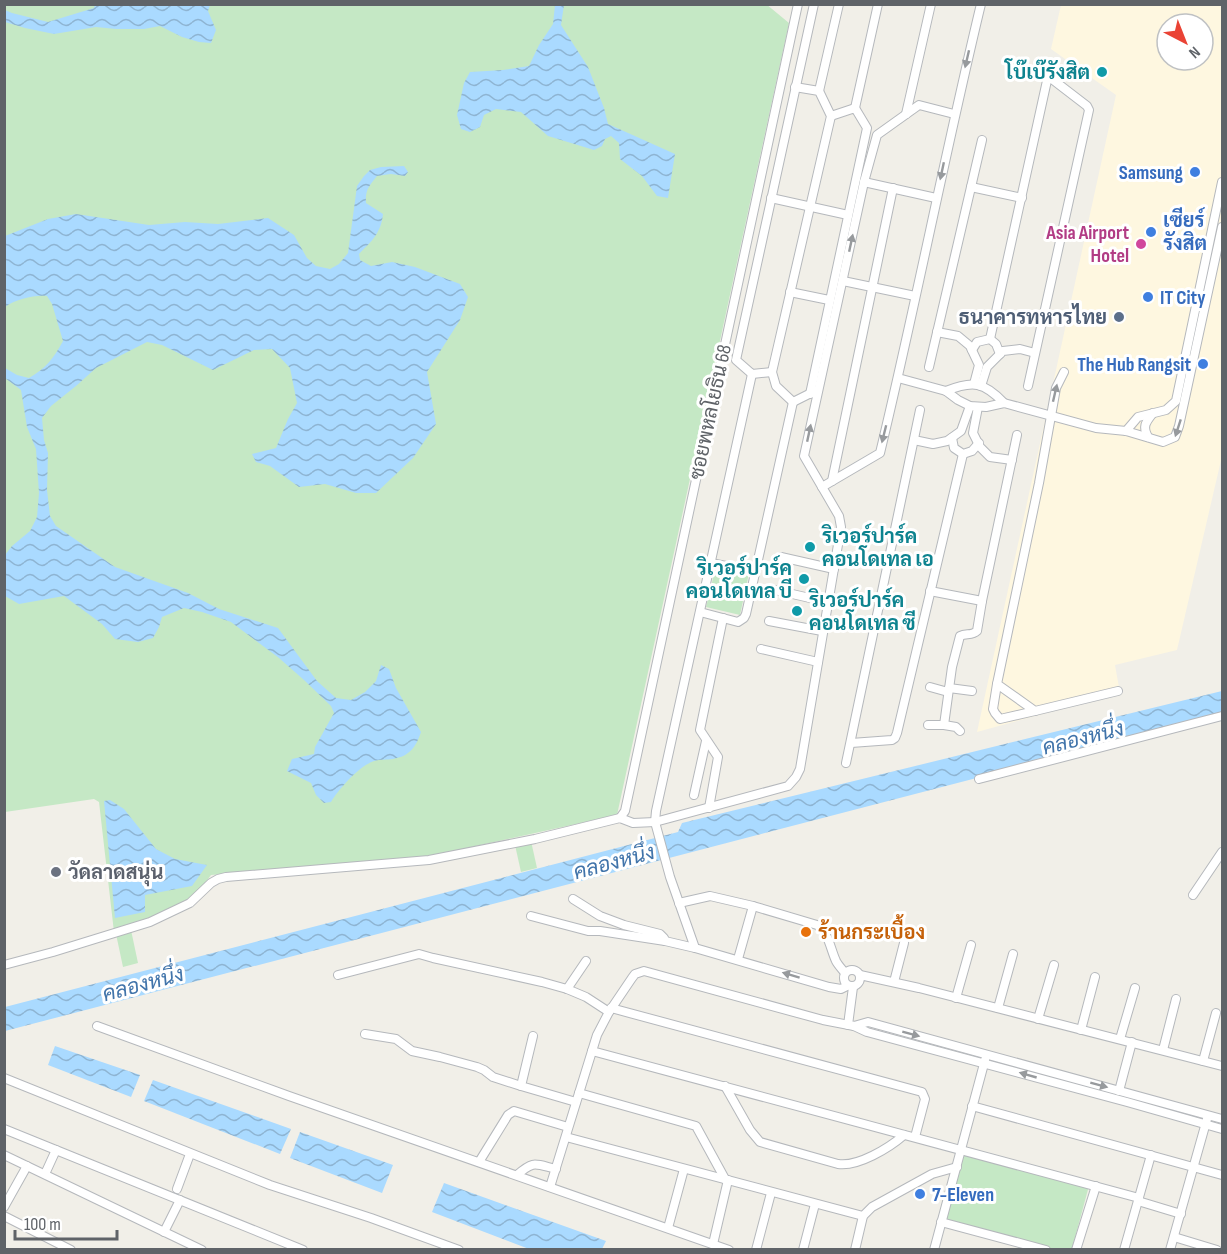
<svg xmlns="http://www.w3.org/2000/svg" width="1227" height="1254" font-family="'Sofia Sans Condensed',Sarabun,sans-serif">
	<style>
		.commercial { fill: #fef7e0; fill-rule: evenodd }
		.green { fill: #c5e8c5 }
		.water { fill: url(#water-waves) }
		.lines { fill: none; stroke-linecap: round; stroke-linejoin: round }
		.minor-casing { stroke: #b5b8bc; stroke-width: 10 }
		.minor { stroke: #fff; stroke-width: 8 }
		.oneway { fill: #979a9d }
		.culture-dot { fill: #0f9aa8; stroke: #fff; stroke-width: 2 }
		.shop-dot { fill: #3f7fe0; stroke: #fff; stroke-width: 2 }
		.hotel-dot { fill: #d1479c; stroke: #fff; stroke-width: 2 }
		.service-dot { fill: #5c6f8a; stroke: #fff; stroke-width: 2 }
		.worship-dot { fill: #6b7280; stroke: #fff; stroke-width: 2 }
		.food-dot { fill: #e8710a; stroke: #fff; stroke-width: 2 }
		.labels { text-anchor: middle; stroke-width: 6; stroke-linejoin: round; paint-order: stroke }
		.culture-label { font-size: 20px; font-weight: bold; fill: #0d838f; stroke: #fff; text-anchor: end }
		.shop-label { font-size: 20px; font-weight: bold; fill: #366cbe; stroke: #fff; text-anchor: start }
		.hotel-label { font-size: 20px; font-weight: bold; fill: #b23c85; stroke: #fff; text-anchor: end }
		.service-label { font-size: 20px; font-weight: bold; fill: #4e5e75; stroke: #fff; text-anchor: end }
		.street-label { font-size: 20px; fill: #5f6368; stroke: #fff }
		.worship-label { font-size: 20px; font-weight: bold; fill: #5b616d; stroke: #fff; text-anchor: start }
		.food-label { font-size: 20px; font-weight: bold; fill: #c56008; stroke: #fff; text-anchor: start }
		.water-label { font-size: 21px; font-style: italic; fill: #4174aa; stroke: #fff }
	</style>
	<defs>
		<pattern id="water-waves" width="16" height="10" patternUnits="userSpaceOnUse" patternTransform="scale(1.5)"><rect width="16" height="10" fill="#aadaff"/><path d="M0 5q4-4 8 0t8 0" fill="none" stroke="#8eb4d2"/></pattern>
	</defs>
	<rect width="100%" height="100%" fill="#f1efe8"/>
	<path class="commercial" d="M 1061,5 L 1222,5 L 1222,456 L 1177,650 L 1115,665 L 1120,693 L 977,732 L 1116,95 L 1051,49 ZM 1167,24 L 1203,24 L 1203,60 L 1167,60 Z"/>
	<g class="green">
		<polygon points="766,4 789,23 617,815 417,859 211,875 193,899 156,920 114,932 99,802 94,799 5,812 4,5"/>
		<polygon points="716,566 749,573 740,615 706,607"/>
		<polygon points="531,841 537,868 521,872 515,845"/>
		<polygon points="131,930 138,963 123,967 116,934"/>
		<polygon points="962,1151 1090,1182 1072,1249 1049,1249 944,1221"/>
	</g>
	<g class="water">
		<polygon points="210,5 208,11 216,30 211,43 199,42 182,37 160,26 144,29 116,29 96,27 54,34 25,28 5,22 5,10 12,13 48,22 94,8 95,5"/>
		<polygon points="555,5 564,5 561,25 588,67 604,108 608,124 675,154 668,198 657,196 642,176 620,159 619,143 611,136 605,139 602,146 594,150 548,136 521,112 496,109 484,115 480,127 470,132 461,129 457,115 464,83 470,72 503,70 529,66 539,45 553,24"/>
		<path d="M 404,166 L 408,172 L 405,176 L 391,174 L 377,176 C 369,186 365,190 366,203 L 383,214 C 381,233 372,241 359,254 L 360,260 L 371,266 L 392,262 L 415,267 L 460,284 L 468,297 L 460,320 L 427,372 L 436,424 L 413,458 L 376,493 L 356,493 L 325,484 L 299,487 L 270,466 L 256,462 L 252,454 L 276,448 L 288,419 L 297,403 L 290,368 L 272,349 L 254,350 L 213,370 L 162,345 L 147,342 L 96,368 L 76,386 L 51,406 L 42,418 L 44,440 L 48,453 L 47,490 L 50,516 L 56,526 L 115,567 L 188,593 L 219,609 L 278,628 L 317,681 L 336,698 L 351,700 L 365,692 L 376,681 L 381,665 L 389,669 L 396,688 L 421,732 C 416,747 410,756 393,759 C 387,760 380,759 374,761 C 359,766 339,789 331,802 L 324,803 L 316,795 L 311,783 L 287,771 L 292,759 L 314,754 L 315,747 L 334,713 L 331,706 L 304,680 L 279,658 L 231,622 L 202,612 L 184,608 L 162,617 L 159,627 L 153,638 L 138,642 L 115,639 L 102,624 L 64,596 L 19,604 L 5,596 L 5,555 L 12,546 L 30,531 L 37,517 L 39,493 L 36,449 L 27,427 L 21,390 L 5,378 L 5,368 L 17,375 L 29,378 C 46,368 54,358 63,341 L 52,304 L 47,296 C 33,295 17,299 5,307 L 5,236 L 48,219 L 76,214 L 149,225 L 185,222 L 218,224 L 268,218 L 294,235 L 307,258 L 316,266 L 330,269 L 339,264 L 348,253 L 357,186 L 364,176 L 370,170 L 381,167 Z"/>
		<polygon points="1222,691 1222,714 5,1031 5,1007 678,832 682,823"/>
		<polygon points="110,800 124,809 156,849 175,859 207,865 192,886 145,895 145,912 115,918 104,801"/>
		<polygon points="55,1046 140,1075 131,1097 48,1065"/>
		<polygon points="153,1080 291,1129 280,1154 144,1101"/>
		<polygon points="300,1132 393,1165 382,1193 290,1158"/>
		<polygon points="444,1183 606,1241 602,1249 529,1249 432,1212"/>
	</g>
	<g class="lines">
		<g class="minor-casing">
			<g id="minor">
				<polyline points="819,91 839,4"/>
				<polyline points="855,108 878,4"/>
				<polyline points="906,114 931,4"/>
				<polyline points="864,182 936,198"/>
				<polyline points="971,187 1022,198"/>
				<polyline points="771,198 848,215"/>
				<polyline points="843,281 915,296"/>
				<polyline points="790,292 829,300"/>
				<polyline points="937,332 958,336 970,346 979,365 974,384"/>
				<polyline points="990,339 1048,76 1087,106 1089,110 1028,386"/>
				<polyline points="972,350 977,342 990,339 996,344 1000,354"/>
				<polyline points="929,367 982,140"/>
				<polyline points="772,372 752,374 736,360 814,4"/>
				<polyline points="1064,372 1056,388 1039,483 997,684 1035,711 1118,691"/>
				<polyline points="752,374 656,811 655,822 670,877 695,948 829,987 841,989 847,986"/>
				<polyline points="898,378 946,391 958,400 970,406 986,407 1004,403 1096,428 1126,431 1163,442 1175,437 1179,426 1222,227"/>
				<polyline points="981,386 987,367 1003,351 1020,349 1035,353"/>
				<path d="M 946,391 C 973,380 984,382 1004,403"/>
				<polyline points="810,394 867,128 855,108 831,116"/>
				<polyline points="793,402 776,386 772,372 831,116 819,91 795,87"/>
				<polyline points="793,402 813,392"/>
				<polyline points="978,407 973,433 980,447 990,457 1012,460"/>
				<polyline points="1126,431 1138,417 1166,410 1176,401 1222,182"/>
				<path d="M 1148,437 C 1142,426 1146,422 1153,413"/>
				<polyline points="952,438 954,448 963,454 972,451 979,443"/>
				<polyline points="914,440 933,444 947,441 961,431 970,406"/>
				<polyline points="832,481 893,188"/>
				<path d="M 822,487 L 880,453 C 916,304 945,153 981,4"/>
				<polyline points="781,557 834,569"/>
				<polyline points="711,563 756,572"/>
				<polyline points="775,590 827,602"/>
				<polyline points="930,591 982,601"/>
				<polyline points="700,612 738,622 744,618 746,614 793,402"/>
				<polyline points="769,621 822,631"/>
				<polyline points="761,649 818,662"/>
				<polyline points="997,684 993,709 995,713 1000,719 1035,711"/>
				<polyline points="930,687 948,692"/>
				<polyline points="949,688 972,691"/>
				<path d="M 928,725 L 944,725 L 952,667 L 960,636 C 966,633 972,636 977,631 L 982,601 L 1017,435"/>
				<polyline points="944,725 956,727 960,731"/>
				<polyline points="851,743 892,740 895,738 897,733 963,454"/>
				<polyline points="846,763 920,410"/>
				<polyline points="979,779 1222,716"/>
				<polyline points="694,795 706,741"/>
				<polyline points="709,808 718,757 700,730 723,618"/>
				<polyline points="620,818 625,811 798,4"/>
				<polyline points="1193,895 1222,852"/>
				<polyline points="573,899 600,916 624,925 660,934 664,938 665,941"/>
				<path d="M 679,903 L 710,896 L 753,906 L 817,925 C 829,933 830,948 836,961 C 838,965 842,969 845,973"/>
				<polyline points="531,916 588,931 600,931 665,941 695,948"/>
				<polyline points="738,959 753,906"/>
				<polyline points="4,965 53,952 150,922 190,903 211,883 218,879 226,877 429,860 535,839 620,818 633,823 655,822 788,786 796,777 800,769 841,527 839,516 804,456 864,182 877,135 919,105 954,114"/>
				<circle cx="852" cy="978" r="8"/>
				<polyline points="338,975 419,954 433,958 542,982 567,989 586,997 609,1012"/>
				<polyline points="860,975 919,988 1222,1066"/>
				<polyline points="894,982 904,943"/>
				<polyline points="567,989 586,961"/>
				<polyline points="956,998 971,945"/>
				<polyline points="611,1008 922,1092 925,1099 915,1137"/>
				<polyline points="998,1008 1013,954"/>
				<polyline points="1038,1019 1054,965"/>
				<polyline points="848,1025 853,987"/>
				<polyline points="97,1026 289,1096 729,1250"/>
				<polyline points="854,1026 867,1032 1127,1102 1222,1129"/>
				<polyline points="1081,1030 1095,977"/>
				<polyline points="365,1034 396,1039 412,1051 440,1057 477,1067 484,1070 493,1077 521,1086"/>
				<polyline points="533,1036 521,1086 576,1102"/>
				<polyline points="1120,1039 1135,988"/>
				<polyline points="1163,1050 1176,999"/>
				<polyline points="592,1051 1139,1198"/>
				<polyline points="1203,1061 1216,1013"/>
				<polyline points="4,1078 270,1185 371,1218 459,1250"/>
				<path d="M 725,1086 L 750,1130 L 760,1142 L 838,1164 C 858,1167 889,1148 904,1135"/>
				<polyline points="1119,1091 1132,1042"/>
				<polyline points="579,1093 696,1126 725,1179"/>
				<polyline points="972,1106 1222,1175"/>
				<polyline points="4,1129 303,1250"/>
				<polyline points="566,1137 863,1216"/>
				<polyline points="4,1155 202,1250"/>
				<polyline points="479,1162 508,1115 514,1111 568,1127"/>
				<polyline points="45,1174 56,1150"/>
				<path d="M 517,1175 C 534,1160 535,1164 556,1169"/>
				<polyline points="550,1187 597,1035 609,1012 632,978 635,974 644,971 823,1020 854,1026 868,1022 1222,1119"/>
				<polyline points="177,1189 190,1154"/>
				<polyline points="1138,1201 1181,1214"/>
				<polyline points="4,1207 27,1166"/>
				<polyline points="4,1216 71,1250"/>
				<polyline points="941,1222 1046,1250"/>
				<polyline points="668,1228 684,1169"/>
				<polyline points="164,1232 180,1200"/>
				<polyline points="1174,1237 1217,1250"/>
				<polyline points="713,1244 728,1180"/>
				<polyline points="756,1250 771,1193"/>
				<polyline points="803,1250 815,1204"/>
				<polyline points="855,1250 863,1216 872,1207 932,1174 957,1167"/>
				<polyline points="934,1250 985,1060"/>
				<polyline points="1076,1250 1096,1186"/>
				<polyline points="1124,1250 1151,1155"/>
				<polyline points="1170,1250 1207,1119"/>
			</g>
		</g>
		<use href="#minor" class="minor"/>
	</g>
	<defs><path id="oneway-solid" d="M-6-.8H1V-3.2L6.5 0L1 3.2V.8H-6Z" transform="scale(1.5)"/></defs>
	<g class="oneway">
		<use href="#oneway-solid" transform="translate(967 59) rotate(103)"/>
		<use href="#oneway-solid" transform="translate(942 171) rotate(102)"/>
		<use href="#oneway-solid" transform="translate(851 243) rotate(-78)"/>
		<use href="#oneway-solid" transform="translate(1055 393) rotate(-77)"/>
		<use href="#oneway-solid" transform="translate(1178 428) rotate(108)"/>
		<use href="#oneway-solid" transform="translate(809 433) rotate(-78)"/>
		<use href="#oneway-solid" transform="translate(884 434) rotate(104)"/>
		<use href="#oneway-solid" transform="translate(791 975) rotate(-163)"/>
		<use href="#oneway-solid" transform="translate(911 1034) rotate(15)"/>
		<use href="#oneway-solid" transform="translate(1028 1075) rotate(-164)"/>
		<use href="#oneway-solid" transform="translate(1099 1085) rotate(15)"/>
	</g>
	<g class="culture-dot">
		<circle cx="1102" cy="72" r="6"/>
		<circle cx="810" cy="547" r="6"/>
		<circle cx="804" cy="579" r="6"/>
		<circle cx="797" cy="611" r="6"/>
	</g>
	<g class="shop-dot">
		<circle cx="1195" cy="172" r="6"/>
		<circle cx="1151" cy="232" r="6"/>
		<circle cx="1148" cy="297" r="6"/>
		<circle cx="1203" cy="364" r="6"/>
		<circle cx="920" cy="1194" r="6"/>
	</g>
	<circle class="hotel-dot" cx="1141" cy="244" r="6"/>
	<circle class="service-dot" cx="1119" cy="317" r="6"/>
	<circle class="worship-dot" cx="56" cy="872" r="6"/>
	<circle class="food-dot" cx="806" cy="932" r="6"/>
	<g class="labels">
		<g class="culture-label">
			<text x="1090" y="79">โบ๊เบ๊รังสิต</text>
			<text x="822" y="543" text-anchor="start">ริเวอร์ปาร์ค<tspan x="822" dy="23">คอนโดเทล เอ</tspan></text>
			<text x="792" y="575">ริเวอร์ปาร์ค<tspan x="792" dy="23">คอนโดเทล บี</tspan></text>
			<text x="809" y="607" text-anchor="start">ริเวอร์ปาร์ค<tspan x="809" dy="23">คอนโดเทล ซี</tspan></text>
		</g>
		<g class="shop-label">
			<text x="1183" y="179" text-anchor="end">Samsung</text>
			<text x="1163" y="227">เซียร์<tspan x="1163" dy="23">รังสิต</tspan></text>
			<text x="1160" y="304">IT City</text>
			<text x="1191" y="371" text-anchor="end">The Hub Rangsit</text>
			<text x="932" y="1201">7-Eleven</text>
		</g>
		<g class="hotel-label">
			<text x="1129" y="239">Asia Airport<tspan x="1129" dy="23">Hotel</tspan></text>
		</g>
		<g class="service-label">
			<text x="1107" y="324">ธนาคารทหารไทย</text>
		</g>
		<g class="street-label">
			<text transform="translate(710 412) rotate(-78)" y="7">ซอยพหลโยธิน 68</text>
		</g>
		<g class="worship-label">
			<text x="68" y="879">วัดลาดสนุ่น</text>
		</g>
		<g class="food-label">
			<text x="818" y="939">ร้านกระเบื้อง</text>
		</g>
		<g class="water-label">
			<text transform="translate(1083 738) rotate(-14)" y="7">คลองหนึ่ง</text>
			<text transform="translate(614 862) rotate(-15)" y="7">คลองหนึ่ง</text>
			<text transform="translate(143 984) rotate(-15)" y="7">คลองหนึ่ง</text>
		</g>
	</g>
	<rect width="1227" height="1254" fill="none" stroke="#5f6368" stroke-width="12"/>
	<g transform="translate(1185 42) rotate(138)"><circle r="28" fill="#ffffff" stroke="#bfc1c3" stroke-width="1.5"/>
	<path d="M0-4.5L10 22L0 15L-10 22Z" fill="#ea4335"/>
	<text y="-9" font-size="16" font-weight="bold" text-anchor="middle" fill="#5f6368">N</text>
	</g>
	<path d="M15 1230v9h102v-9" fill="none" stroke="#5f6368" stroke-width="3"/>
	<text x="24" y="1230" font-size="18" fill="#5f6368" stroke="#ffffff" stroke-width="4.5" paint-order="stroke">100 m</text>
</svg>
